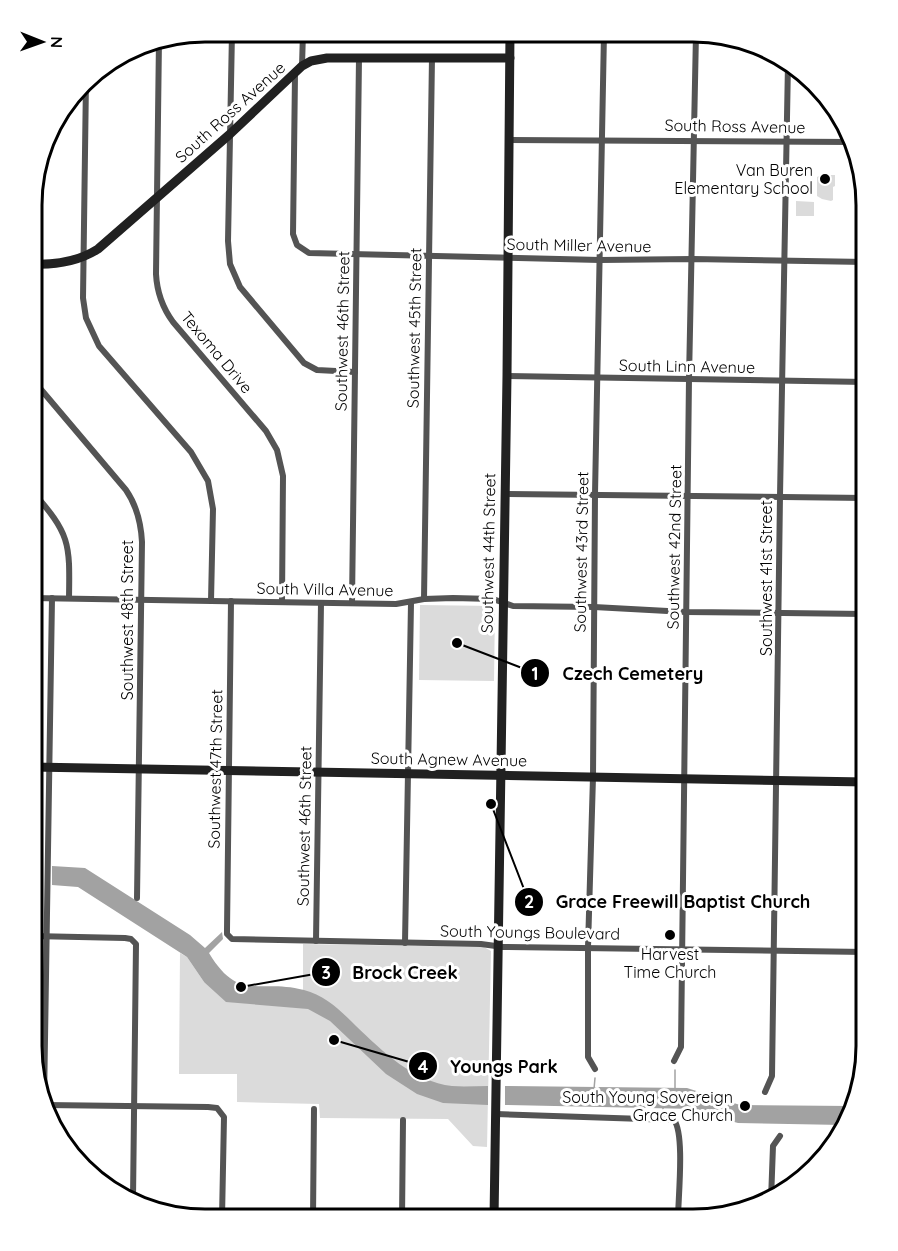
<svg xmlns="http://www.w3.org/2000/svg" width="898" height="1251" font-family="Quicksand,sans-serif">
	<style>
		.green { fill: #dbdbdb }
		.water { fill: #a2a2a2 }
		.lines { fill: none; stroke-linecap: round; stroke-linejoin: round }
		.stream { stroke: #a2a2a2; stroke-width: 1.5 }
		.street { stroke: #545454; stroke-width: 6 }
		.secondary { stroke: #212121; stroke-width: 9 }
		.poi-dot { fill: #000; stroke: #fff; stroke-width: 2 }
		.labels { text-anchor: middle; stroke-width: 6; stroke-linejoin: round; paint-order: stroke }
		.street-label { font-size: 16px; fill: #000; stroke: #fff }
		.poi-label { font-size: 16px; fill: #000; stroke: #fff; text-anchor: end }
		.rim { fill: none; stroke: #000; stroke-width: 3 }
		.leader { fill: none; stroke: #000; stroke-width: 2 }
		.callout-dot { fill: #000; stroke: #fff; stroke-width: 2 }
		.mark-label { font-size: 18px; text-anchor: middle; font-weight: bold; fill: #fff }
		.callout-label { font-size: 18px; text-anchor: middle; font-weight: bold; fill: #000; stroke: #fff; stroke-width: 6; stroke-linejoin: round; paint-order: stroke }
	</style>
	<rect width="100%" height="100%" fill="#fff"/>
	<g class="green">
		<polygon points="821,175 835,175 835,186 833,187 833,200 831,201 822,199 817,196 817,177"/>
		<polygon points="796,201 814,202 814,216 796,216"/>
		<polygon points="420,605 495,606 494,681 419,680"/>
		<polygon points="303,944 484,947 491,951 487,1147 473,1146 448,1119 320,1118 319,1104 237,1102 237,1074 179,1074 180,953 187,957 204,982 298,1006 303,989"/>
	</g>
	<g class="water">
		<path d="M 52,866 L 85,868 L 190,935 L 205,948 L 222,932 L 223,939 L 209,953 C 239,1003 259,978 304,990 C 325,995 341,1011 356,1026 C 382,1051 414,1082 452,1086 C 464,1087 476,1086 488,1086 L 488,1105 L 443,1103 L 417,1094 L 386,1074 L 330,1021 L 308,1009 L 226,1002 L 204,982 L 187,957 L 78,887 L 52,885 Z"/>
		<polygon points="505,1086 687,1088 740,1105 850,1106 843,1125 738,1123 712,1116 695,1109 505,1105"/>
	</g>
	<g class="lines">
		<g class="stream">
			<polyline points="594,1089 595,1078"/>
			<polyline points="675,1090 675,1070"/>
			<polyline points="663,1114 663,1106"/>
		</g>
		<g class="street">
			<polyline points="232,32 228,241 230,264 240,287 304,363 317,370 355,372"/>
			<path d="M 159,39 L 156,274 C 157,293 162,307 173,322 L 266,431 L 277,450 L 283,476 L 282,602"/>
			<polyline points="302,66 303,32"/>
			<polyline points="295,75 293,234 297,245 309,253 600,260 693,259 866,262"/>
			<polyline points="86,80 83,298 86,318 99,346 191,452 208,481 213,509 211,601"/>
			<polyline points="510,140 852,142"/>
			<polyline points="507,376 866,382"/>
			<path d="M 33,380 L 126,490 C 137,506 141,523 142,542 L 137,898"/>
			<path d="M 32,491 C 70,534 70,542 69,598"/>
			<polyline points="504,494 866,498"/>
			<polyline points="32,598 396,604 424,599 453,598 493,599 513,606 594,607 686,612 866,614"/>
			<polyline points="424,599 432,57"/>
			<polyline points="231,601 227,930 227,934 232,939 481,944 503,947 866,952"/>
			<polyline points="352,603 359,58"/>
			<polyline points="32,936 125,938 131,939 136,944 133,1199"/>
			<polyline points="316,941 321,603"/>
			<polyline points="405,943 411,603"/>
			<polyline points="866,1060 866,1014"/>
			<polyline points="674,1061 681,1047 689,379 696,33"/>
			<polyline points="595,1069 588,1057 588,947 593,777 595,494 604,33"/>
			<polyline points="765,1092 772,1076 780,496 788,63"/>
			<polyline points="44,1102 52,598"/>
			<polyline points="45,1105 208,1107 217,1108 224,1117 222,1218"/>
			<path d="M 496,1114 L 674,1120 C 685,1134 678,1199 678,1219"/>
			<polyline points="771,1200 773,1146 780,1136"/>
			<polyline points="313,1218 314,1109"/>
			<polyline points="402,1219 403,1120"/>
		</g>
		<g class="secondary">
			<path d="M 33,264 C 56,265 79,261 98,249 L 230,134 L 302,66 L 311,61 L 327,58 L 510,58"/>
			<polyline points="32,767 866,782"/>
			<polyline points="494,1219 507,376 510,32"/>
		</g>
	</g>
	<g class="poi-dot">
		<circle cx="825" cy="179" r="6"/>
		<circle cx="670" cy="935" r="6"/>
		<circle cx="745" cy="1106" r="6"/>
	</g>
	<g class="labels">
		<g class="street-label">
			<text transform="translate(230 112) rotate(-42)" y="6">South Ross Avenue</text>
			<text transform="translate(735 126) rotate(1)" y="6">South Ross Avenue</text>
			<text transform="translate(579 245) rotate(1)" y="6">South Miller Avenue</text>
			<text transform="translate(414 328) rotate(-89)" y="6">Southwest 45th Street</text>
			<text transform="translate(342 331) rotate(-89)" y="6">Southwest 46th Street</text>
			<text transform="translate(217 352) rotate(50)" y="6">Texoma Drive</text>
			<text transform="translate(687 366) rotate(1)" y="6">South Linn Avenue</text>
			<text transform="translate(674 547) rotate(-89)" y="6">Southwest 42nd Street</text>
			<text transform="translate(581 552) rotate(-89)" y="6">Southwest 43rd Street</text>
			<text transform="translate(488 553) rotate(-89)" y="6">Southwest 44th Street</text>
			<text transform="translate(766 578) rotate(-90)" y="6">Southwest 41st Street</text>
			<text transform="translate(325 589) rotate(1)" y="6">South Villa Avenue</text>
			<text transform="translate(127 620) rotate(-90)" y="6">Southwest 48th Street</text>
			<text transform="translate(449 759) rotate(1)" y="6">South Agnew Avenue</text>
			<text transform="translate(215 769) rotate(-89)" y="6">Southwest 47th Street</text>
			<text transform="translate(304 826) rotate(-89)" y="6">Southwest 46th Street</text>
			<text transform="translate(530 932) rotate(1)" y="6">South Youngs Boulevard</text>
		</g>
		<g class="poi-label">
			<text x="813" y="176">Van Buren<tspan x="813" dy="18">Elementary School</tspan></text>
			<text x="670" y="960" text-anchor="middle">Harvest<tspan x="670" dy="18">Time Church</tspan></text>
			<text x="733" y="1103">South Young Sovereign<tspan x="733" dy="18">Grace Church</tspan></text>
		</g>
	</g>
	<path d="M0 0H898V1251H0ZM205 42H693A163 163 0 0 1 856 205V1046A163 163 0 0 1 693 1209H205A163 163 0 0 1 42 1046V205A163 163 0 0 1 205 42Z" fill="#fff" fill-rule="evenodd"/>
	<path class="rim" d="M205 42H693A163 163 0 0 1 856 205V1046A163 163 0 0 1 693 1209H205A163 163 0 0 1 42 1046V205A163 163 0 0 1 205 42Z"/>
	<path class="leader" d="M457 643L535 673M491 804L529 902M241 987L326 972M334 1040L423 1066"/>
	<g class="callout-dot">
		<circle cx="457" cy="643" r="6"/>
		<circle cx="491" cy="804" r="6"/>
		<circle cx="241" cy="987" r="6"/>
		<circle cx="334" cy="1040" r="6"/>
		<circle cx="535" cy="673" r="15"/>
		<circle cx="529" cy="902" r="15"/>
		<circle cx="326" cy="972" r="15"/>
		<circle cx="423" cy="1066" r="15"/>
	</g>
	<g class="mark-label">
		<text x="535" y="680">1</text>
		<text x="529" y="908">2</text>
		<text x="326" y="979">3</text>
		<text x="423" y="1073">4</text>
	</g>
	<g class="callout-label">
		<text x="633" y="680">Czech Cemetery</text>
		<text x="683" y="908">Grace Freewill Baptist Church</text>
		<text x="405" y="979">Brock Creek</text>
		<text x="504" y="1073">Youngs Park</text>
	</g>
	<g transform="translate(42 42) rotate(91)" stroke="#ffffff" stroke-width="4.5" paint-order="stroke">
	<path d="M0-4.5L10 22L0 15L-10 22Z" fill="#000000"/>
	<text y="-9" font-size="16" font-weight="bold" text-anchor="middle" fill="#000000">N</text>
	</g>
</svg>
